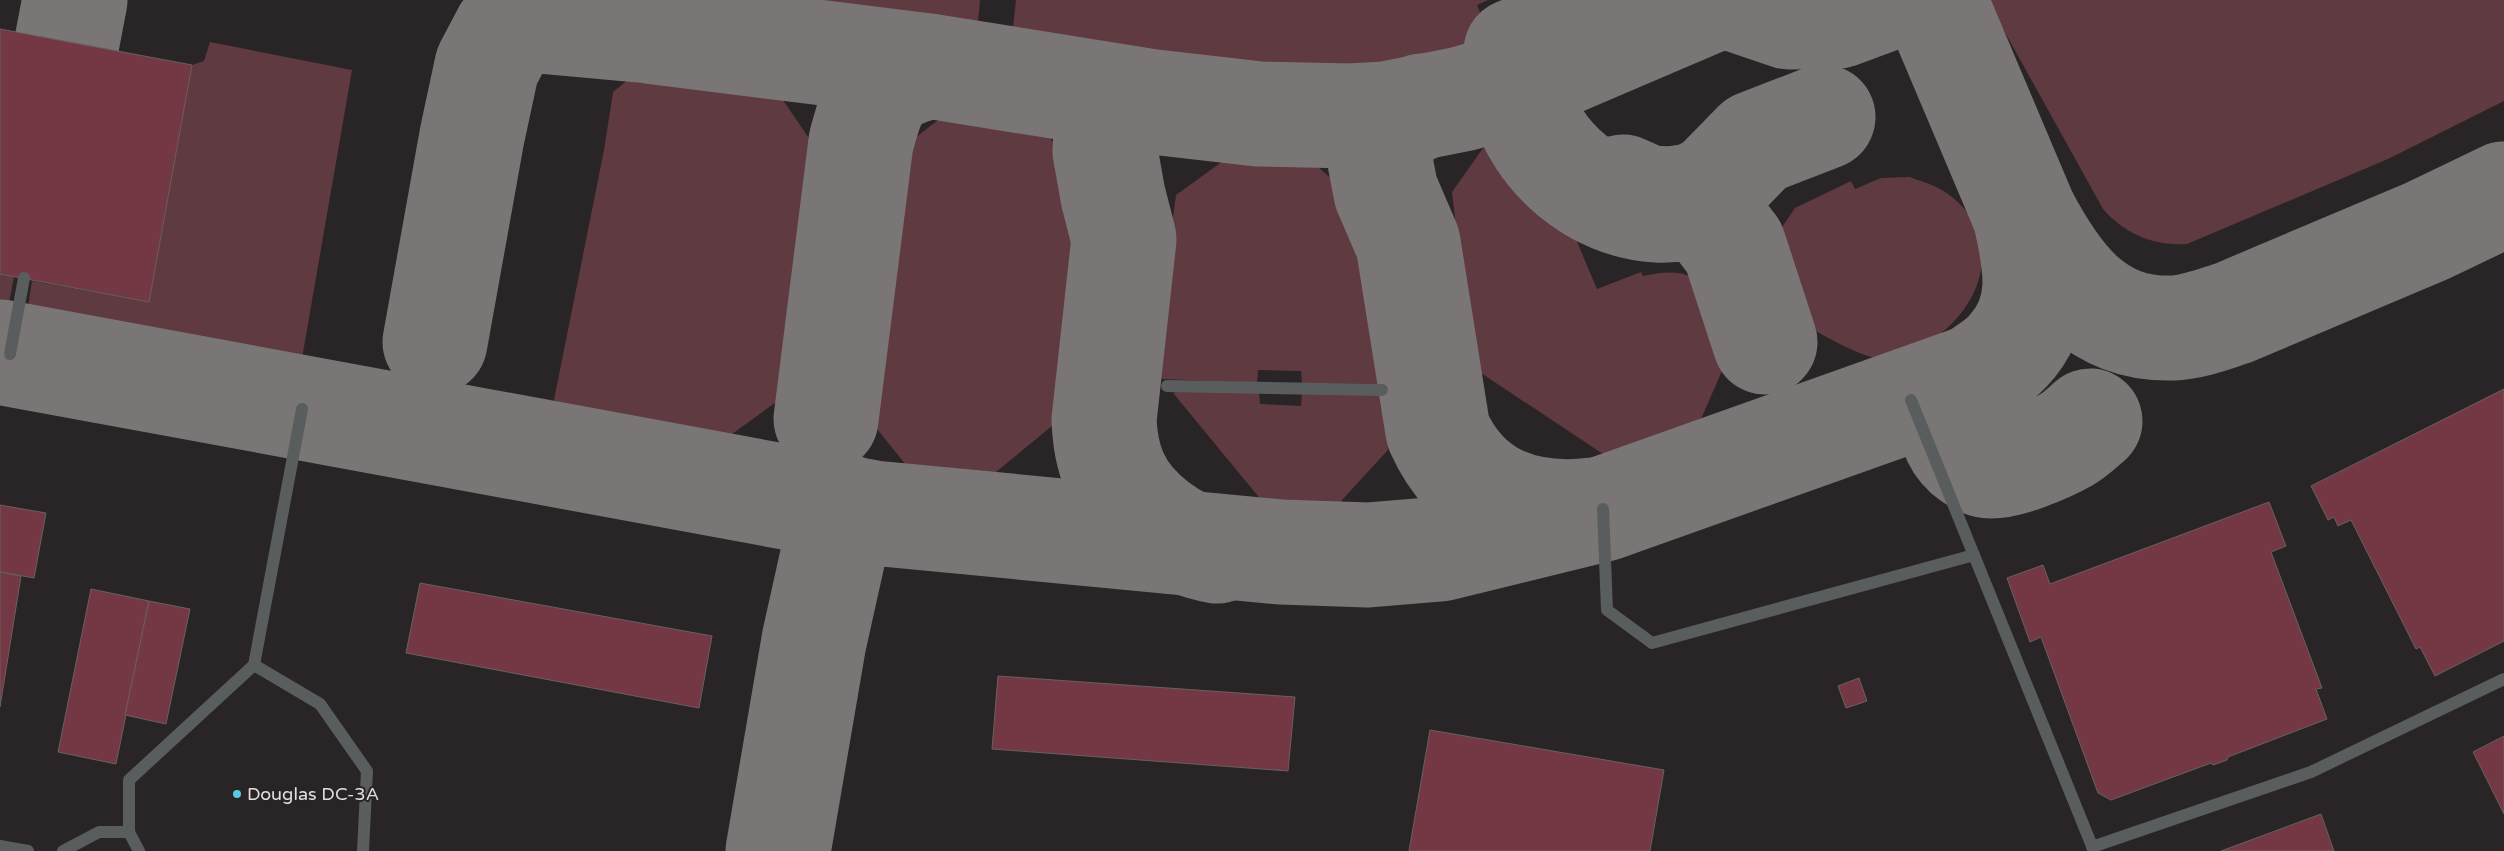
<svg xmlns="http://www.w3.org/2000/svg" width="2504" height="851" font-family="'Varela Round',sans-serif">
	<style>
		.green { fill: #5f3a41 }
		.lines { fill: none; stroke-linecap: round; stroke-linejoin: round }
		.taxiway { stroke: #7a7676; stroke-width: 105 }
		.building { fill: #743845; stroke: #676162 }
		.lane { stroke: #5a5d5e; stroke-width: 12 }
		.poi-dot { fill: #5bc8e6; stroke: #292425; stroke-width: 2 }
		.labels { text-anchor: middle; stroke-width: 4; stroke-linejoin: round; paint-order: stroke }
		.poi-label { font-size: 18px; fill: #e1dede; stroke: #292425; text-anchor: start }
	</style>
	<rect width="100%" height="100%" fill="#292425"/>
	<g class="green">
		<polygon points="787,0 980,0 978,22 960,36 798,17"/>
		<polygon points="1016,0 1488,0 1477,5 1492,41 1472,50 1426,61 1350,72 1254,72 1026,45 1013,27"/>
		<path d="M 1987,0 L 2504,0 L 2504,101 L 2388,159 L 2187,244 C 2153,246 2125,234 2103,209 Z"/>
		<polygon points="210,42 352,70 300,370 35,321 28,307 32,281 149,302 192,65 204,61"/>
		<polygon points="639,71 774,87 815,147 786,395 714,447 576,419 562,410 554,400 604,150 613,92"/>
		<polygon points="951,110 1037,121 1084,183 1052,426 979,486 918,480 861,409 893,155"/>
		<path d="M 1527,123 L 1597,289 L 1641,272 L 1643,276 C 1662,272 1683,269 1699,282 L 1729,355 L 1697,428 L 1612,460 L 1481,373 L 1472,364 L 1452,192 L 1493,134 Z"/>
		<polygon points="1230,156 1311,161 1357,201 1382,384 1302,383 1301,371 1258,370 1257,383 1162,379 1153,369 1176,195"/>
		<path d="M 1910,177 C 1920,181 1932,184 1942,190 C 1998,225 1992,289 1945,330 C 1932,341 1906,357 1889,359 C 1866,362 1823,334 1802,324 L 1778,268 L 1776,247 L 1778,233 L 1795,208 L 1851,181 L 1855,189 L 1881,178 Z"/>
		<polygon points="0,274 14,277 9,303 0,311"/>
		<polygon points="1182,390 1259,392 1260,404 1301,406 1302,393 1383,393 1388,450 1331,512 1267,507 1173,393"/>
	</g>
	<g class="lines">
		<g class="taxiway">
			<polyline points="566,0 655,32 929,66 1154,102 1259,114 1351,116 1386,114 1462,99 1511,85 1710,0"/>
			<polyline points="1739,0 1789,17 1838,16 1881,0"/>
			<path d="M 1934,0 L 2025,215 C 2058,277 2096,331 2174,328 C 2194,327 2214,319 2233,313 L 2427,231 L 2504,194"/>
			<path d="M 1553,36 L 1516,51 C 1518,66 1518,83 1521,97 C 1536,157 1595,207 1657,210 C 1672,211 1688,208 1703,207 L 1734,247 L 1765,342"/>
			<polyline points="67,42 75,0"/>
			<path d="M 1154,102 L 1132,103 L 1115,115 L 1106,131 L 1105,151 L 1113,196 L 1124,239 L 1104,420 C 1105,439 1107,455 1115,473 C 1131,511 1177,545 1217,551"/>
			<path d="M 1422,106 L 1388,124 L 1381,143 L 1380,161 L 1386,192 L 1408,243 L 1438,431 C 1467,497 1525,518 1594,510"/>
			<polyline points="1623,187 1648,198 1672,199 1696,195 1715,185 1756,143 1823,117"/>
			<polyline points="435,342 472,136 487,66 505,32 518,19 639,30"/>
			<path d="M 0,352 L 873,513 L 1281,552 L 1368,555 L 1440,549 L 1603,509 L 1974,377 C 1986,369 1999,361 2008,351 C 2046,311 2036,264 2025,215"/>
			<path d="M 1974,377 C 1952,398 1940,430 1966,454 C 1972,459 1981,465 1989,466 C 2007,468 2050,449 2066,440 C 2075,435 2082,428 2090,421"/>
			<path d="M 826,419 L 861,142 C 874,94 878,80 929,66"/>
			<polyline points="778,851 814,641 844,506"/>
		</g>
	</g>
	<g class="building">
		<polygon points="0,29 192,65 149,302 0,274"/>
		<polygon points="2504,389 2504,641 2435,676 2420,647 2416,649 2351,520 2338,526 2334,517 2328,520 2311,486"/>
		<polygon points="2269,502 2286,546 2271,552 2322,688 2316,689 2327,719 2228,757 2227,760 2213,765 2211,763 2111,800 2098,793 2041,637 2030,642 2007,578 2043,565 2050,584"/>
		<polygon points="0,505 46,513 34,578 0,572"/>
		<polygon points="0,572 21,576 0,707"/>
		<polygon points="420,583 712,636 699,708 406,653"/>
		<polygon points="91,589 149,601 116,764 58,752"/>
		<polygon points="149,601 190,609 166,724 125,715"/>
		<polygon points="998,676 1295,697 1288,771 992,749"/>
		<polygon points="1859,678 1867,701 1846,708 1838,686"/>
		<polygon points="1430,730 1664,770 1650,851 1409,851"/>
		<polygon points="2504,736 2504,814 2473,752"/>
		<polygon points="2321,814 2334,851 2221,851"/>
	</g>
	<g class="lines">
		<g class="lane">
			<polyline points="10,354 24,278"/>
			<polyline points="1167,386 1382,390"/>
			<polyline points="1911,400 2094,851"/>
			<polyline points="1603,509 1607,610 1652,643 1974,555"/>
			<polyline points="254,665 320,704 367,771 363,851"/>
			<polyline points="0,846 28,851"/>
			<polyline points="2092,847 2311,772 2504,679"/>
			<polyline points="63,851 99,832 129,832"/>
			<polyline points="139,851 129,832 129,780 254,665 302,409"/>
		</g>
	</g>
	<circle class="poi-dot" cx="237" cy="794" r="5"/>
	<g class="labels">
		<g class="poi-label">
			<text x="247" y="800">Douglas DC-3A</text>
		</g>
	</g>
</svg>
